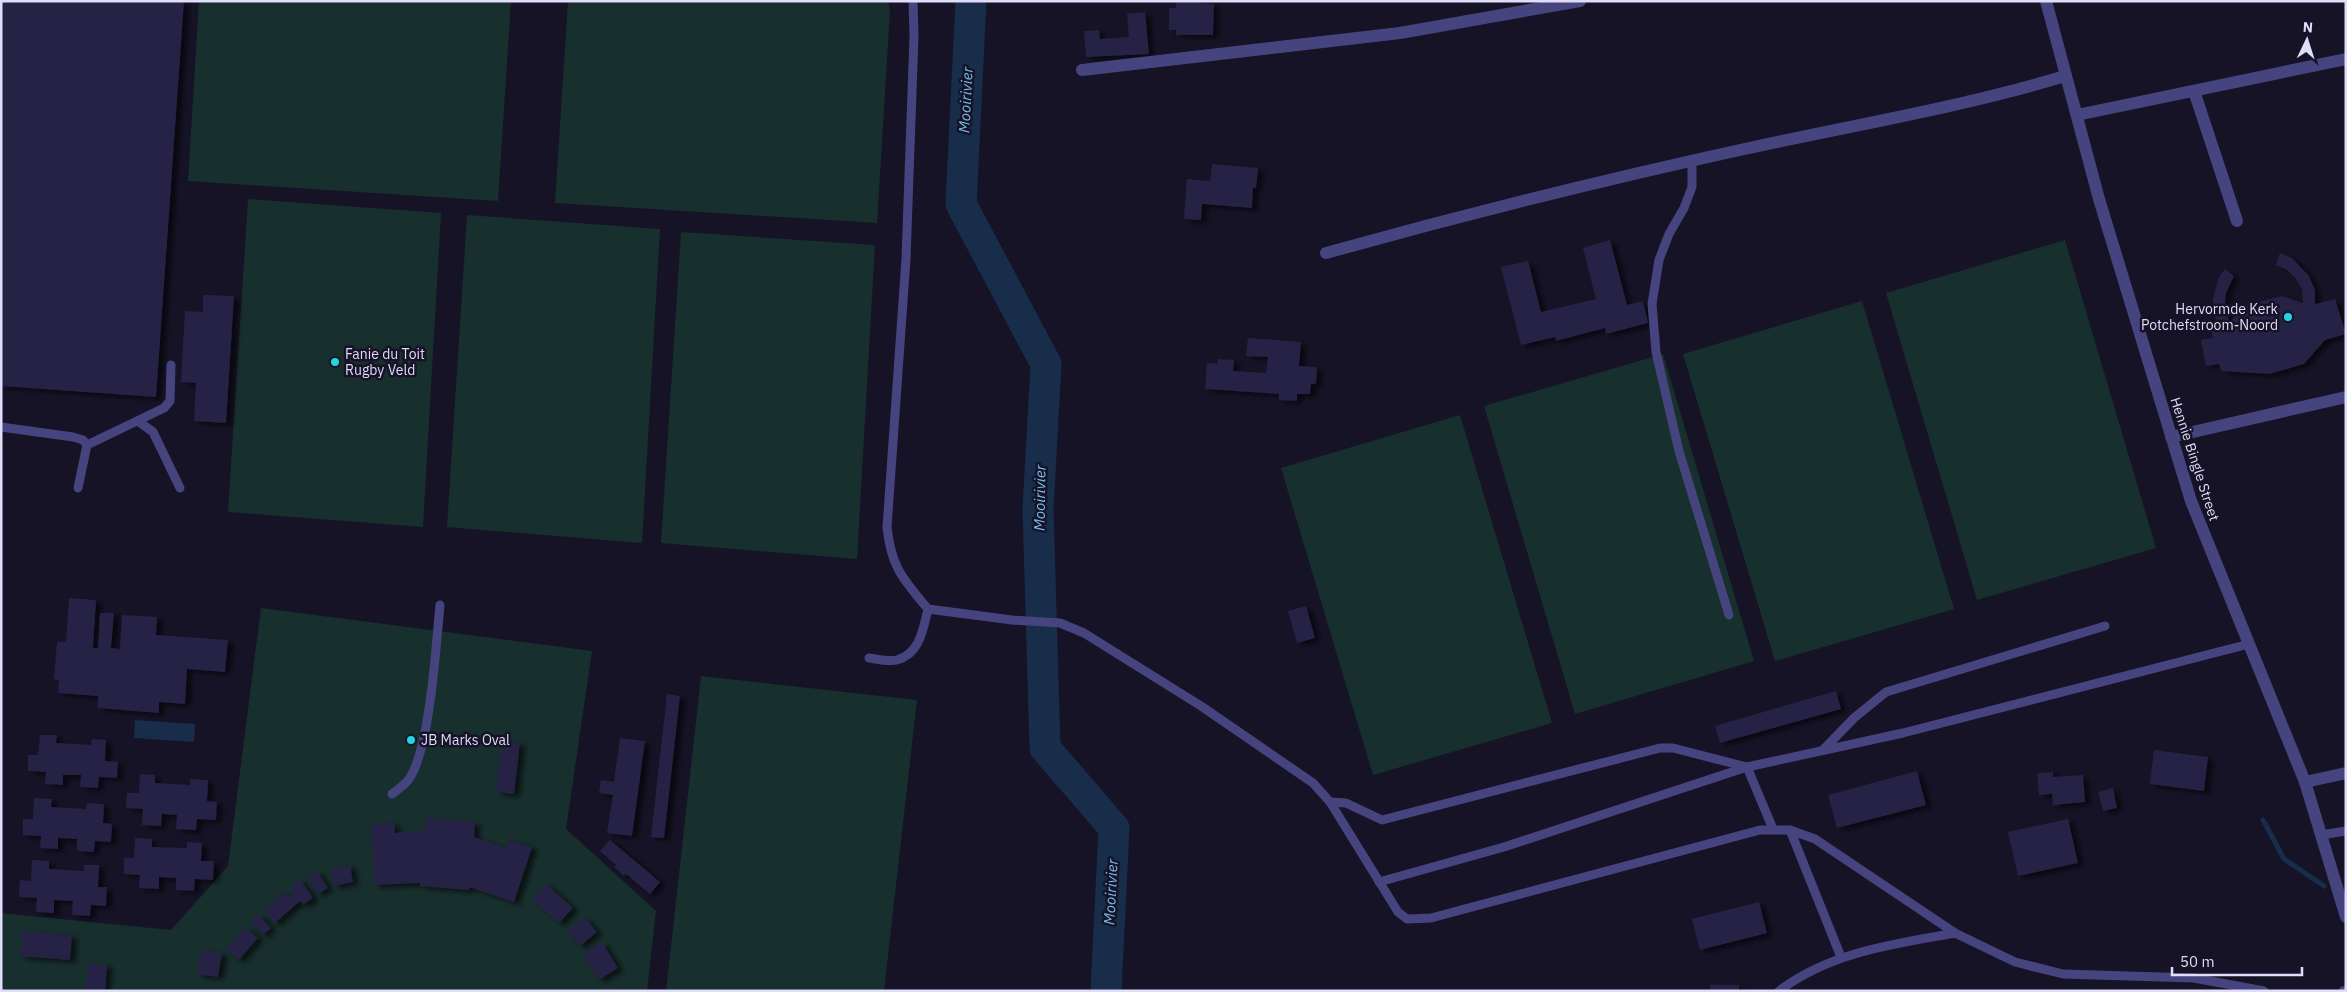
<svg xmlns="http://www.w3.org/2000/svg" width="2347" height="992" font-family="'IBM Plex Sans',sans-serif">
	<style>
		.green { fill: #172f2d }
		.water { fill: #182d4a }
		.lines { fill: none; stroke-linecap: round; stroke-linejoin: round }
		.stream { stroke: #182d4a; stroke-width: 5 }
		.river { stroke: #182d4a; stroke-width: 31 }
		.building { fill: #272244; filter: url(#shadow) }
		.lane { stroke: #45447f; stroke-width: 9 }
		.street { stroke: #45447f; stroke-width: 12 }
		.poi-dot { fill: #22d5e1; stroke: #161326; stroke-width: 2 }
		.labels { text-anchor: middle; stroke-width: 5; stroke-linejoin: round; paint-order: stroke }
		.poi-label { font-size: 14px; fill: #dfddfa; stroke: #161326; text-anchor: start }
		.street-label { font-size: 14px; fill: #dfddfa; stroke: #161326 }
		.water-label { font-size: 15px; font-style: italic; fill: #78bbed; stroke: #161326 }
	</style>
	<defs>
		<filter id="shadow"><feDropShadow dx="5.5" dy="3" stdDeviation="2.5" flood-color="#0009"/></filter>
	</defs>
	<rect width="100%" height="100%" fill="#161326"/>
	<g class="green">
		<polygon points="199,1 511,1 498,201 188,181"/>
		<polygon points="568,1 888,1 890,11 877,223 555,203"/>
		<polygon points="248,199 441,213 423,527 228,512"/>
		<polygon points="467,215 660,229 642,543 447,527"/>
		<polygon points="681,232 875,245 857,559 661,543"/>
		<polygon points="2065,240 2156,548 1977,600 1886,293"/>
		<polygon points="1862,301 1954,609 1775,661 1683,354"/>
		<polygon points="1663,354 1754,661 1575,714 1484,406"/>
		<polygon points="1460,415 1552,723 1373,775 1281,468"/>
		<polygon points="261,608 592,651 566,829 656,911 647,991 1,991 1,913 171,930 228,866"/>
		<polygon points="701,676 917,700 884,991 666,991"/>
	</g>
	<polygon class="water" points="135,720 195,724 194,742 134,738"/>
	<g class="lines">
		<polyline class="stream" points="2263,820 2284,859 2324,886"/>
		<polyline class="river" points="971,1 961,204 1046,364 1038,509 1045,748 1114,828 1106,991"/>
	</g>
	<g class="building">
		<polygon points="1,1 184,1 156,397 1,386"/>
		<polygon points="1176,1 1214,4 1213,35 1176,35 1176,30 1169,30 1169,8 1176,8"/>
		<polygon points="1145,12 1149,54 1086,57 1084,31 1099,30 1100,39 1129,37 1127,14"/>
		<polygon points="1212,164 1258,168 1256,188 1253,188 1252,208 1202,204 1201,220 1184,219 1187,179 1210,181"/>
		<polygon points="1610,240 1627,305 1643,301 1648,323 1606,334 1605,328 1556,341 1555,337 1521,345 1501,267 1528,261 1541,312 1596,299 1583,248"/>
		<polygon points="2280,253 2292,258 2309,276 2315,290 2315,304 2335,299 2346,334 2325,340 2304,364 2269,374 2221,371 2219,364 2206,366 2201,340 2213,338 2210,325 2217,324 2213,308 2213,298 2219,277 2225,269 2234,276 2226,293 2225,303 2229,322 2248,305 2282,296 2303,303 2302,289 2295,278 2287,270 2276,265"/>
		<polygon points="203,295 234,296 226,423 194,421 196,383 181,382 185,311 203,312"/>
		<polygon points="1248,338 1301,342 1299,366 1317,367 1316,384 1311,384 1310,394 1297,394 1297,401 1279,400 1279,394 1205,389 1207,363 1217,364 1218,359 1234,360 1233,371 1266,373 1268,357 1246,356"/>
		<polygon points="69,598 96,600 93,648 98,648 100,613 114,613 111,648 120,649 122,615 157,617 156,635 228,640 225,672 187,669 185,704 159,702 159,713 98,708 98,696 58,693 59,680 54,679 57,642 66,642"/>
		<polygon points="1306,606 1315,638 1297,643 1288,611"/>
		<polygon points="1836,691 1841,709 1720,743 1715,726"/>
		<polygon points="667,694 680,696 664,838 651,837"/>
		<polygon points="40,735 57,735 56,743 91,745 92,739 106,740 105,761 118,762 117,778 99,777 98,788 80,787 81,775 63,775 63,785 45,784 46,772 28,771 28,755 38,755"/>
		<polygon points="620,738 645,741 632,836 607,833 613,795 599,793 601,780 614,782"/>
		<polygon points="502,741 520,743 514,794 496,792"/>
		<polygon points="2154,750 2208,757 2204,791 2150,784"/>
		<polygon points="1917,771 1926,805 1837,828 1828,795"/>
		<polygon points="2053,772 2053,777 2083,775 2085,802 2053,805 2052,794 2039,795 2037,773"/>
		<polygon points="140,774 155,775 155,783 190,785 190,779 208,780 207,801 217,802 216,820 197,819 196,830 176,829 177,815 162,814 161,826 142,825 143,809 126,808 127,793 139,793"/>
		<polygon points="2113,788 2117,808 2103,811 2098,792"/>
		<polygon points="34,798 52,799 51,807 86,809 87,803 104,804 103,823 112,824 111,842 95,841 94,852 77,851 77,839 58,838 58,849 40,848 41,836 23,835 23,819 33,819"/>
		<polygon points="426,818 475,822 474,837 506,848 509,839 532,847 514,902 469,887 469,890 420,886 420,883 374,885 371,824 394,823 395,833 425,831"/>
		<polygon points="2068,819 2078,863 2018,876 2008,832"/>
		<polygon points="135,838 152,839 152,847 187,848 187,842 202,843 201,861 214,861 213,880 195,879 194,891 176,890 176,878 159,877 159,889 139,888 140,875 124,874 124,858 134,858"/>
		<polygon points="610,840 660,882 650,894 626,874 624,876 614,867 616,865 600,851"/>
		<polygon points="32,860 49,861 49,869 84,871 84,865 99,865 98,887 107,887 106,906 91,905 90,916 72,915 73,901 54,900 54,913 36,912 37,898 19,897 20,880 31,881"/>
		<polygon points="350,865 353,882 334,886 331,869"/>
		<polygon points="317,871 328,888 318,894 307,877"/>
		<polygon points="300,879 313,898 303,905 300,901 275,923 264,910 284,892 289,897 294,892 290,886"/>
		<polygon points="546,884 573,908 559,923 532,900"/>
		<polygon points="1759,902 1767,933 1700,950 1692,919"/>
		<polygon points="258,914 271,928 263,935 250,922"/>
		<polygon points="584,917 597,932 580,946 567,930"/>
		<polygon points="245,927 258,938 239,960 226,949"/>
		<polygon points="22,931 72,935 70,960 20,956"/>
		<polygon points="602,942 618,968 599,980 583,954"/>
		<polygon points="200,950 222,953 218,977 197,974"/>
		<polygon points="88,963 107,965 105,991 85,991"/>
		<rect x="1710" y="985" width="29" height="6"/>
	</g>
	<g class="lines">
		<g class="lane">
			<path d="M 913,1 L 914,36 L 906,259 L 887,527 C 891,567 903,579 928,609"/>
			<polyline points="1692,161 1692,187 1684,208 1669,234 1659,260 1652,304 1656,352 1679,451 1729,615"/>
			<polyline points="138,421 153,432 180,488"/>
			<polyline points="1,427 73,437 83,440 87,445"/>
			<polyline points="87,445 164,408 170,401 171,365"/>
			<polyline points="78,488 87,445"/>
			<path d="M 869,658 C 877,659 889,662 897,660 C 920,654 923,629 928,609 L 1012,620 L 1060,623 L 1084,633 L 1201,706 L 1313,783 L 1330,802 L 1398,912 L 1407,919 L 1431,918 L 1760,830 L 1790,830 L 1815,839 L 1955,933 L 2015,962 L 2063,974 L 2194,978 L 2264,991"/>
			<polyline points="1824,749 1854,718 1886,692 2105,626"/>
			<path d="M 392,794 C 398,789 405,785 409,779 C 430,749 436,645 440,605"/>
			<polyline points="1330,802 1346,803 1382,820 1660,748 1673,748 1747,767 1773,829"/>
			<polyline points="1790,830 1841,957"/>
			<polyline points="2321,835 2346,831"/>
			<polyline points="1379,882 1504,847 1747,767 1903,733 2249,644"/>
			<path d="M 1779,991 C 1830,952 1894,944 1955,933"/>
			<polyline points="2343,991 2346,990"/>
		</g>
		<g class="street">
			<polyline points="2046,1 2099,199 2191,501 2305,782 2346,917"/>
			<polyline points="1082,70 1400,33 1580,1"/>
			<polyline points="2194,91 2237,221"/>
			<polyline points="2077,115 2346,59"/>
			<path d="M 1326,253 C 1466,214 1607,179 1749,148 C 1854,125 1962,107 2065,76"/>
			<polyline points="2171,437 2346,397"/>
			<polyline points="2305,782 2346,773"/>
		</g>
	</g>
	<g class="poi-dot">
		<circle cx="2288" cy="317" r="5"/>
		<circle cx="335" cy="362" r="5"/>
		<circle cx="411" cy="740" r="5"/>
	</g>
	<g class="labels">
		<g class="poi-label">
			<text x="2278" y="314" text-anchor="end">Hervormde Kerk<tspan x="2278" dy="16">Potchefstroom-Noord</tspan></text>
			<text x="345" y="359">Fanie du Toit<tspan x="345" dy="16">Rugby Veld</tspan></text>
			<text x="421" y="745">JB Marks Oval</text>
		</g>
		<g class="street-label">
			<text transform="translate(2195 459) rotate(72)" y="5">Hennie Bingle Street</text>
		</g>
		<g class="water-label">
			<text transform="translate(966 100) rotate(-87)" y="5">Mooirivier</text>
			<text transform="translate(1040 498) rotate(-89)" y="5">Mooirivier</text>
			<text transform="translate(1111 892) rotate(-87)" y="5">Mooirivier</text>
		</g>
	</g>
	<rect width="2347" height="992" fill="none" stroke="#dfddfa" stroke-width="5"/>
	<g transform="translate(2307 40) rotate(4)" stroke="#161326" stroke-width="4" paint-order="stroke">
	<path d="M0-4L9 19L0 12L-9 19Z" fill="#dfddfa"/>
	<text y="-8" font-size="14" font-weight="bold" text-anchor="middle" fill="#dfddfa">N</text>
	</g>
	<path d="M2172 967v8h130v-8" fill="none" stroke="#dfddfa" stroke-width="2.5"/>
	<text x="2180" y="967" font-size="15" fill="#dfddfa" stroke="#161326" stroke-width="4" paint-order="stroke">50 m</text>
</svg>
